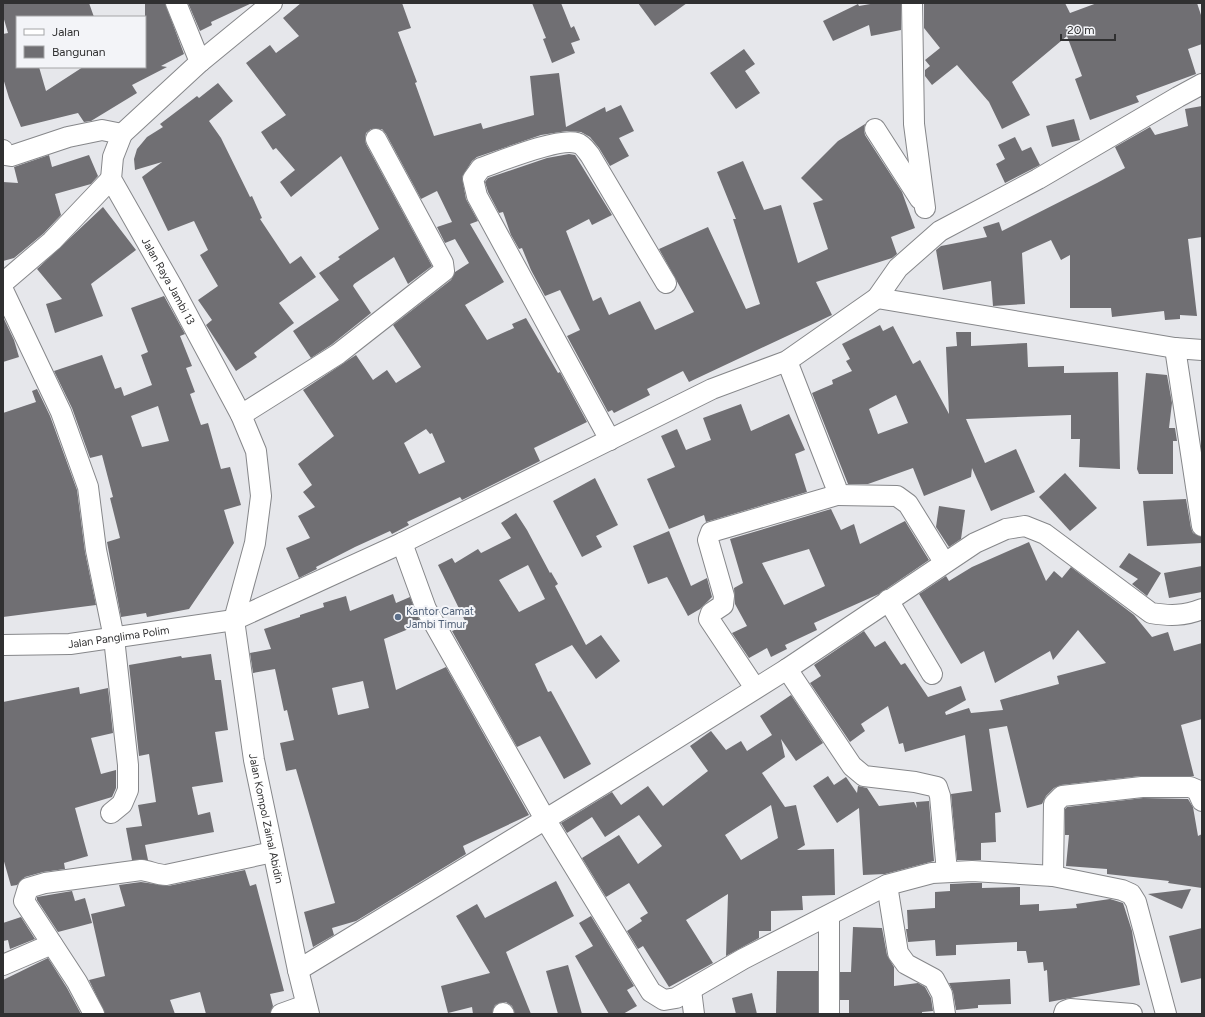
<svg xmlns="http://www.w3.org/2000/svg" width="1205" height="1017" font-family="Figtree,sans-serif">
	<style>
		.building { fill: #706f73; fill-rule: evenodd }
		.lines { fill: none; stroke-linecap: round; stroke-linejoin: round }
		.minor-casing { stroke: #86878a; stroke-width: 22 }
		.minor { stroke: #fff; stroke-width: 20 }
		.service-dot { fill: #5c6f8a; stroke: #f3f4f8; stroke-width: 1.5 }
		.labels { text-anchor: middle; stroke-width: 4; stroke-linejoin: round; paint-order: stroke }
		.street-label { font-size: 11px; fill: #303031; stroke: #f3f4f8 }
		.service-label { font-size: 11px; fill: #4e5e75; stroke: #f3f4f8; text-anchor: start }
	</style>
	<rect width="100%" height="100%" fill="#e6e7eb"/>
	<g class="building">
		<polygon points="3,3 89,3 94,17 17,17 17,67 39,67 46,91 83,67 145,67 145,3 165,3 184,54 161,66 167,67 132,85 137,93 91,121 84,122 78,113 21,127 9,98 3,78 3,34 8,33 3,16"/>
		<polygon points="188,3 252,3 211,22 212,25 200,31"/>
		<path d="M 301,3 L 402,3 L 411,28 L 398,32 L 417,82 L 415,83 L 434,136 L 481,123 L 483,129 L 534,115 L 530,76 L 559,73 L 566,127 L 605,107 L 606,112 L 621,105 L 634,131 L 619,138 L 629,156 L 610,166 L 599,148 L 590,137 L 581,132 L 567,131 L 541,135 L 477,157 L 472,161 L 462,177 L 466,199 L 478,221 L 470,224 L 504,282 L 465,305 L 487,340 L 514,328 L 512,324 L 526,318 L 558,373 L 560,372 L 587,422 L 534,448 L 540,461 L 462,500 L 460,497 L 407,522 L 409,525 L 392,534 L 390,531 L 355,547 L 316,567 L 317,569 L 299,578 L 286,548 L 310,538 L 298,516 L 315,507 L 303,492 L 312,485 L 298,464 L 334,436 L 303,390 L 356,355 L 373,380 L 387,370 L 396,383 L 421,367 L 393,325 L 451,280 L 455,272 L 469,263 L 455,239 L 445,243 L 437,227 L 452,222 L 437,191 L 421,199 L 386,134 L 382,129 L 371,129 L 366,133 L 365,139 L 366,144 L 432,266 L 408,284 L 394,257 L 354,284 L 353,286 L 371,313 L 331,345 L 311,358 L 293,331 L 339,300 L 319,273 L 340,259 L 338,257 L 379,229 L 341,156 L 291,197 L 280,182 L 295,170 L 276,148 L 273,150 L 261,132 L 286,115 L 246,63 L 270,45 L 276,53 L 299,36 L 283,18 ZM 426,429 L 430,434 L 432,433 L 445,462 L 419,474 L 404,443 Z"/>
		<polygon points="532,3 561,3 571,28 574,26 580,40 571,43 575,53 552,63 543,39 546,38"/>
		<polygon points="638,3 687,3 655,26"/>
		<polygon points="876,3 901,3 901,30 871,36 869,25 833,41 823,21 858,4 859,6"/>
		<polygon points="924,3 1065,3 1070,13 1097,3 1197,3 1202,18 1202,44 1188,49 1196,74 1136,96 1139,102 1090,120 1075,79 1082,76 1067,36 1012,82 1030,115 1002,129 989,102 957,65 932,85 925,76 925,70 930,66 925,60 940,48 924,28"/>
		<polygon points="744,49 755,64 745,71 760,93 736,109 710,73"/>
		<polygon points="218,83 233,101 209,121 221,138 250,197 252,196 262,218 260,219 290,264 301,256 316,277 279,303 294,323 254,353 257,357 236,371 206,325 212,320 198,300 218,286 200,255 208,250 194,221 168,231 142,177 162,162 135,170 134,159 137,149 147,137 163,127 160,124 197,96 199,98"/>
		<polygon points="1202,106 1202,237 1188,239 1197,316 1180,315 1180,319 1165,320 1164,311 1112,317 1111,308 1070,308 1070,255 1061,260 1051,240 1022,253 1025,304 993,306 991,281 943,290 936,250 941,246 987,237 983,227 999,222 1002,231 1097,183 1125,168 1115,147 1150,127 1155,135 1188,126 1185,109"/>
		<polygon points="1074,119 1080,140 1052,147 1046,126"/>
		<polygon points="865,124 864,130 865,135 902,192 915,228 891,237 897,254 892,258 816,282 832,315 689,382 683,371 647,389 650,395 614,413 612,410 608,412 567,336 580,330 560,290 545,296 531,270 522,248 519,249 511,235 503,212 499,213 488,192 485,182 488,178 547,158 569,154 575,155 612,215 592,225 589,219 566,231 593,301 601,297 609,315 640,301 655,330 694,312 659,249 708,227 746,309 760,304 733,219 736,219 717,172 743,161 764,210 781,205 798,263 828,249 813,203 823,200 801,178 838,141"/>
		<polygon points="1015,137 1022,151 1031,147 1040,165 1005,183 996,164 1005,159 998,145"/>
		<polygon points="49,155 52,167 89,155 98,176 91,184 55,194 61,215 44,233 14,258 3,261 3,182 18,183 14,167"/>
		<polygon points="103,207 136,250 91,284 103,316 55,333 46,304 62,299 37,269"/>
		<path d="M 164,296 L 185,334 L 180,336 L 192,366 L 186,368 L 195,392 L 190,394 L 201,425 L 208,423 L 221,469 L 230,467 L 241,505 L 224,510 L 234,543 L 189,609 L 147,617 L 146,613 L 121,617 L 107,542 L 120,538 L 110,498 L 113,497 L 102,455 L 90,458 L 72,408 L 54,371 L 102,355 L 115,389 L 121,387 L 124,396 L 152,385 L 141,355 L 148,352 L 131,308 ZM 158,406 L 169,441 L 142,447 L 131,416 Z"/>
		<polygon points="3,317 14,340 19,357 3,362"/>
		<path d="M 880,325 L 883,331 L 893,326 L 913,364 L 920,360 L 949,414 L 946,347 L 957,346 L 956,332 L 971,332 L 971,346 L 1027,343 L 1028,367 L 1064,366 L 1064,373 L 1118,372 L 1120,469 L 1079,467 L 1080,439 L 1071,439 L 1071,415 L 966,419 L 985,463 L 1016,449 L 1035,492 L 991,511 L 972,468 L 971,477 L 924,496 L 913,468 L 868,484 L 848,484 L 812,393 L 833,384 L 832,380 L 852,371 L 846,361 L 850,359 L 842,344 ZM 896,395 L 908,423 L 878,434 L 869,409 Z"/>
		<polygon points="1146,373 1167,375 1172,403 1169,428 1175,428 1177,441 1173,441 1173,474 1139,474 1137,469"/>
		<polygon points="37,389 50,416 77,490 85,552 96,605 3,617 3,413 36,402 32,391"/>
		<polygon points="741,404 751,431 789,414 805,450 795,454 807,492 706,522 704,515 669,529 647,479 675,467 661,436 677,429 686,450 711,440 703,418"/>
		<polygon points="1065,473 1097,508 1070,531 1039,497"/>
		<polygon points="595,478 618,525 596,536 602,547 582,557 553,501"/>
		<polygon points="1186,499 1191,528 1193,533 1202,537 1202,543 1147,546 1143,501"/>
		<polygon points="939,506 965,510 961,539 949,547 936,527"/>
		<path d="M 831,509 L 841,530 L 854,524 L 860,544 L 905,521 L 929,560 L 879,594 L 814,623 L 817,630 L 785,645 L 787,649 L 771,657 L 767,648 L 749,658 L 732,633 L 747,626 L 735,604 L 734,588 L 743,583 L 730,539 ZM 809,549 L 825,586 L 784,605 L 762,563 Z"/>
		<path d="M 516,513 L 527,530 L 550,573 L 551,572 L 558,584 L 555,586 L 586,645 L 601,635 L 620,661 L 596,679 L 572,645 L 535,664 L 548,692 L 551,691 L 591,764 L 564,779 L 540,736 L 517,747 L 452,631 L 467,625 L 438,565 L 452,558 L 455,563 L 478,549 L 481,553 L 511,538 L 501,523 ZM 528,565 L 545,599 L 519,612 L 499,580 Z"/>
		<polygon points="669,531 691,586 707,578 712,597 700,609 688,616 667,577 648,584 633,546"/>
		<polygon points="1029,542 1046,581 1054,571 1062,578 1071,567 1134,615 1152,637 1168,632 1174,651 1202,643 1202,719 1181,725 1194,776 1141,776 1061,785 1054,788 1046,796 1042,804 1027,808 1007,726 989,729 1001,812 995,813 996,842 981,843 981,860 957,860 951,794 972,791 965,735 905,752 903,743 899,744 888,706 861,724 865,731 850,742 810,683 821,676 814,665 864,631 875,647 885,641 901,665 905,663 928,697 961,686 966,700 945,712 946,715 969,708 971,713 1003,710 1000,700 1059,684 1057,676 1106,663 1078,630 1053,660 1050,651 995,683 984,651 961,664 919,594 946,576 949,581 972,567"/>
		<polygon points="1129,553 1161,573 1147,596 1132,584 1138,579 1119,567"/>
		<polygon points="1202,566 1202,592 1169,598 1164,573"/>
		<path d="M 393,594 L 396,603 L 410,597 L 421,624 L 384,639 L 396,690 L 446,667 L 529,815 L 463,846 L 466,854 L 356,921 L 332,928 L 334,935 L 313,947 L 304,912 L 335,903 L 296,769 L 286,771 L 280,743 L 294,740 L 287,710 L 284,711 L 275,669 L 253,673 L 250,653 L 271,649 L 264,629 L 300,617 L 300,615 L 324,607 L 323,603 L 346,596 L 350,611 ZM 363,681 L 369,708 L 338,715 L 332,688 Z"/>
		<polygon points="211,654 215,680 221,680 228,730 215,732 223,782 192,787 198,815 210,812 214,832 145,845 148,860 132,860 126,828 142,826 138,805 156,802 149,754 139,756 129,665 181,656 182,658"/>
		<polygon points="79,687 80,694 108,688 113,733 91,738 101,774 116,770 116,788 112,797 75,808 88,856 64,863 65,869 43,872 25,877 17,885 11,886 3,858 3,702"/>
		<path d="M 791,695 L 823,743 L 796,761 L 781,739 L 785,757 L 762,773 L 785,807 L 796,805 L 805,845 L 797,850 L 834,849 L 835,895 L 802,896 L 803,910 L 771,911 L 771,931 L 759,931 L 759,938 L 726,956 L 728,894 L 686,920 L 713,963 L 669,987 L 643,946 L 638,949 L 627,931 L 642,921 L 640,918 L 648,913 L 629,883 L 606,897 L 582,858 L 619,835 L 638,864 L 662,846 L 639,815 L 605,837 L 592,817 L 567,833 L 561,823 L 612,792 L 621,805 L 648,786 L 663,806 L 708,771 L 690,746 L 711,731 L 726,750 L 741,741 L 747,751 L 772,735 L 760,716 ZM 771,805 L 778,838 L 741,860 L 725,835 Z"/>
		<polygon points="828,776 834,785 846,777 857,793 858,786 867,788 879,806 914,802 917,808 916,802 929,801 934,861 885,874 863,875 859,808 837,823 813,786"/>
		<polygon points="1143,798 1188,799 1193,807 1198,836 1202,834 1202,888 1168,883 1169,881 1107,874 1107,869 1066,866 1069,835 1065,835 1065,809 1067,807"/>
		<polygon points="245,870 250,886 256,884 284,991 270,994 273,1006 270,1014 206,1014 200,992 170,1000 175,1014 105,1014 89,980 105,976 91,914 125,906 119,885 141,882 168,886"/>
		<polygon points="556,881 574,916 506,952 531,1014 515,1014 512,1006 506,1002 495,1005 492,1014 473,1014 472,1007 448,1013 441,986 490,973 456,916 477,904 485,918"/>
		<polygon points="972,883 982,883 982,888 1020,887 1020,905 1039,904 1039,911 1077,908 1076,904 1110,899 1123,903 1132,931 1140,985 1049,1002 1047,970 1044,971 1043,962 1028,963 1026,951 1017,951 1017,942 956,945 956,955 936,956 935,940 908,942 906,929 908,929 907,910 935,908 935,892 950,891 950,884"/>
		<polygon points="1191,889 1182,909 1148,894"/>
		<polygon points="72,891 75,901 85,898 92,923 58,932 37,900 37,897"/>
		<polygon points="591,916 634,986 627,990 637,1006 623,1014 609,1014 575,956 593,946 579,923"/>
		<polygon points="21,917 35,939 10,949 8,940 3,941 3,923"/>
		<polygon points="853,927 882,928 887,955 894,967 894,986 918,983 925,987 931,998 933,1011 922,1012 922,1014 849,1014 849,1000 840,1000 840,972 851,972"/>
		<polygon points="1202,928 1202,978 1181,983 1169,936"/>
		<polygon points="48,958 67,988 81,1014 3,1014 3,980"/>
		<polygon points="568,965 582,1014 558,1014 546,971"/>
		<polygon points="777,971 818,971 818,1014 776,1014"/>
		<polygon points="1010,979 1011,1004 978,1005 978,1008 956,1010 953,992 949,983"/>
		<polygon points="752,993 757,1014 736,1014 732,998"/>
	</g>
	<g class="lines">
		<g class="minor-casing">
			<g id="minor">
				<polyline points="176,3 200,62"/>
				<path id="s1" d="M 272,3 L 200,62 L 122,134 L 113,157 L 111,179 L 173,288 L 241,415 L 256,451 L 261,496 L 255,543 L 234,620 L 254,760 L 298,970 L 309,1014"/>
				<polyline points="912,3 914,124 925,208"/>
				<polyline points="875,129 920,199"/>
				<polyline points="3,150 5,155 11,156 68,137 102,130 122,134"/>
				<polyline points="3,283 52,241 111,179"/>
				<polyline points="3,290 61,412 88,487 96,550 114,638 128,765 128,790 122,804 111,813"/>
				<polyline points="877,298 1175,348 1202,350"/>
				<polyline points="1175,348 1202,526"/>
				<polyline points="241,415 338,354 444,271 443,263 376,139"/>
				<path d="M 610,440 L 477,196 L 473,179 L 481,168 C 501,161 559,137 577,143 C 582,144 587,151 590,155 L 666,283"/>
				<polyline points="837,495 897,496 908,504 944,562"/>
				<polyline points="402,543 426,609 545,819 651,992 664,1000 676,998 743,959 887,885 932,873 972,871 1053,876 1122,890 1131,894 1136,902 1166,1014"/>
				<polyline points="888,600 932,674"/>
				<path id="s2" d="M 3,645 L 70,644 L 234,620 L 402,543 L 712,389 L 787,361 L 877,298 L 898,268 L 940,231 L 1038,179 L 1178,97 L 1202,84"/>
				<polyline points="787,669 852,766 864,776 915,782 937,787 940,796 947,872"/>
				<polyline points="755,688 709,619 711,613 723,605 724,596 708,540 711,532 837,495 836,487 787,361"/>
				<polyline points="1053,876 1054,804 1062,796 1142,787 1190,787 1197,790 1202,801"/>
				<polyline points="887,885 898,953 906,964 934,979 942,994 945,1014"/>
				<polyline points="3,965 52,944"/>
				<path d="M 298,970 L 610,780 L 787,669 L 975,543 L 1006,529 L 1025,526 L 1045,534 L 1151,613 C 1170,616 1184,616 1202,609"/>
				<polyline points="691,990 694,1014"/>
				<polyline points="503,1013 504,1014"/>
				<path d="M 94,1014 L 77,982 L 24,901 L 28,888 L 45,883 L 141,870 C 150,871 157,875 166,875 L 273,852"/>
				<polyline points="281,1014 306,1005"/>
				<polyline points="829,1014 829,916"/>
				<polyline points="1064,1014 1065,1011 1070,1009 1132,1014"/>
			</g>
		</g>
		<use href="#minor" class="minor"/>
	</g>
	<circle class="service-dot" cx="398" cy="617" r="4"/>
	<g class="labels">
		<g class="street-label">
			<text dy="4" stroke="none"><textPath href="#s1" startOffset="363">Jalan Raya Jambi 13</textPath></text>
			<text dy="4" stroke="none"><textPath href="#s2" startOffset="116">Jalan Panglima Polim</textPath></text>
			<text dy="4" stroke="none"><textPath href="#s1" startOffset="928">Jalan Kompol Zainal Abidin</textPath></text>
		</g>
		<g class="service-label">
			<text x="406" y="615">Kantor Camat<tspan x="406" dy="13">Jambi Timur</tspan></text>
		</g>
	</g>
	<rect width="1205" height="1017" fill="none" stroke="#303031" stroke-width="8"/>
	<rect x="16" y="16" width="130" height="52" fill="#f3f4f8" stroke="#a5a6a8"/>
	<rect x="24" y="29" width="20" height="6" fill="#ffffff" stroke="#a5a6a8"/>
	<text x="52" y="36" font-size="12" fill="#303031">Jalan</text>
	<rect x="24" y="46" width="20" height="12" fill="#706f73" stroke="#a5a6a8"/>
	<text x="52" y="56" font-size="12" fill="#303031">Bangunan</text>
	<path d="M1061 34v6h54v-6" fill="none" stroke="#303031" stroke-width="2"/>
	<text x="1067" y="34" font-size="12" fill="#303031" stroke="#f3f4f8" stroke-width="3" paint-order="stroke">20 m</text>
</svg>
